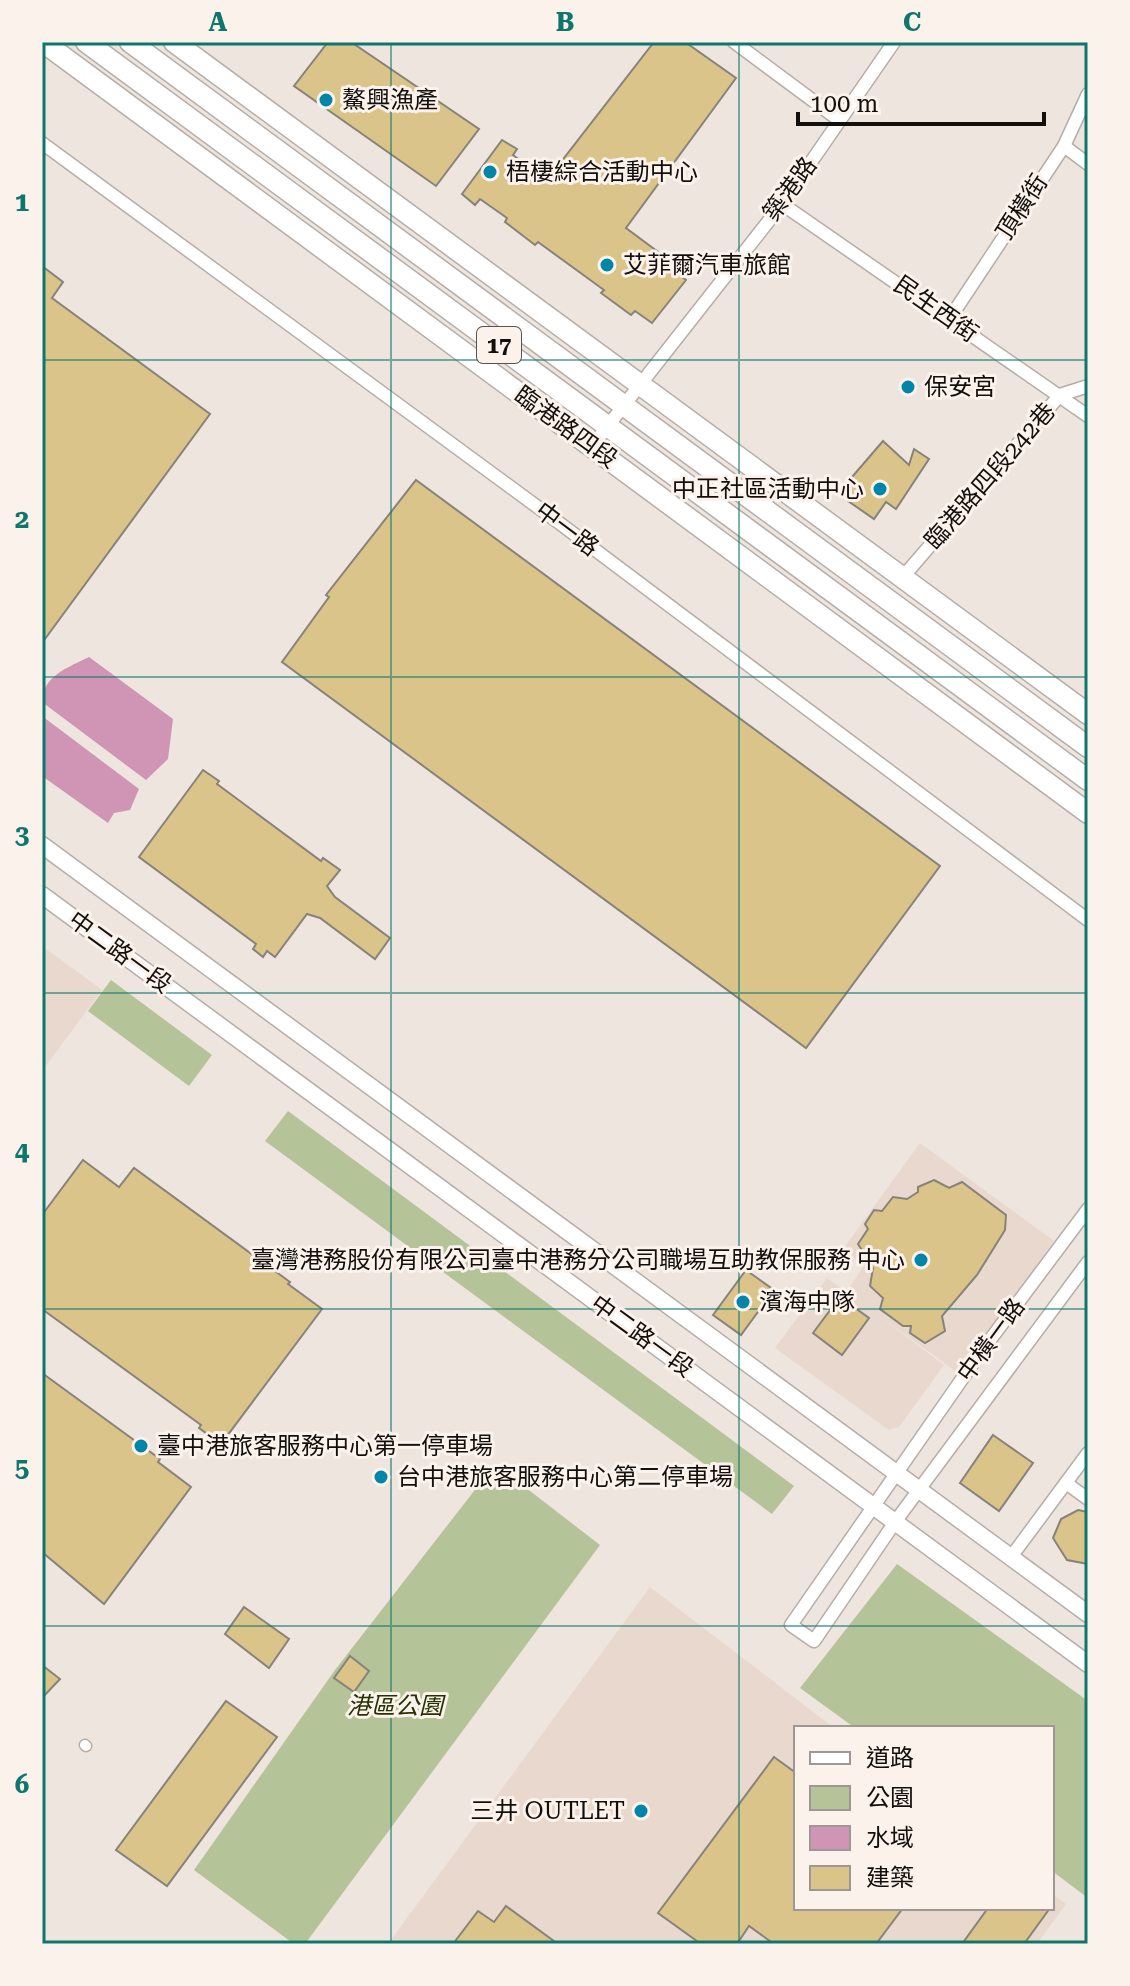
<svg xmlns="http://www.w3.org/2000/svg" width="1130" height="1986" font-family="'Roboto Serif','Noto Sans TC',serif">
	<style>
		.built { fill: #e8d8cd }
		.green { fill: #b5c398 }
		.water { fill: #d095b4 }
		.building { fill: #dbc489; stroke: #86837a; stroke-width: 2 }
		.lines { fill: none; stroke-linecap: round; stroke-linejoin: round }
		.pedestrian-casing { stroke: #b6ada7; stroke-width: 13 }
		.minor-casing { stroke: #b6ada7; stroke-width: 15 }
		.tertiary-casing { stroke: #b6ada7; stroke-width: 19 }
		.primary-casing { stroke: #b6ada7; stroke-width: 23 }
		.pedestrian { stroke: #fff; stroke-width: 10 }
		.minor { stroke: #fff; stroke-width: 12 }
		.tertiary { stroke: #fff; stroke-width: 16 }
		.primary { stroke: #fff; stroke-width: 20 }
		.grid { fill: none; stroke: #0f766e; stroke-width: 2; stroke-opacity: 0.55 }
		.poi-dot { fill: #0185a8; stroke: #fbf2ec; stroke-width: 3 }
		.labels { text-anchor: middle; stroke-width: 6; stroke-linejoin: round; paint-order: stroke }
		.shield { fill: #fbf2ec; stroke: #585350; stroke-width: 2 }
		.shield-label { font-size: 22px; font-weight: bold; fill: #120f0d }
		.poi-label { font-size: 24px; fill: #120f0d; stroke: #fbf2ec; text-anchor: start }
		.street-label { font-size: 24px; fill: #120f0d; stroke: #fbf2ec }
		.park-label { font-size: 24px; font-style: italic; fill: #253003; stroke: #fbf2ec }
		.neatline { fill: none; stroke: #0f766e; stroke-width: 3 }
		.grid-label { font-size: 26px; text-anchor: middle; font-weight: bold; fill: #0f766e }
	</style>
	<rect width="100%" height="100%" fill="#eee5df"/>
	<g class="built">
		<polygon points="42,946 102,990 42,1071"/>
		<polygon points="920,1143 1054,1241 958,1373 873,1311 944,1365 899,1427 889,1430 775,1348 827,1278 846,1292 864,1266 843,1249"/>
		<polygon points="650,1587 834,1728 796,1728 796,1908 1052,1908 1052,1894 1066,1904 1037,1944 388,1944"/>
	</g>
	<g class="green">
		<polygon points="111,980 212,1055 189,1086 88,1011"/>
		<polygon points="288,1111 794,1486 772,1514 265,1141"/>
		<polygon points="495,1464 600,1545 305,1944 294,1944 194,1870 335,1670"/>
		<polygon points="897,1564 1088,1701 1088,1898 1052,1871 1052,1728 855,1728 800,1688"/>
	</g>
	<g class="water">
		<path d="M 89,657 L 173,719 L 168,759 L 146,780 L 42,702 C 42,676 69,667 89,657 Z"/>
		<polygon points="42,716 139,789 130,810 114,813 108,823 42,776"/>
	</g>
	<g class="building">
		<polygon points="328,42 351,42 479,129 436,186 294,86"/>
		<polygon points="654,42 685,42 736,78 626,228 665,257 663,262 686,280 652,323 635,311 631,315 601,293 604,290 538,242 535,245 505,222 507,218 480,199 475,205 462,194 502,140 517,149 513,155 540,175 544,171 550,176"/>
		<polygon points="42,266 63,282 52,298 210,414 42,643"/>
		<polygon points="883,441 909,465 914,449 929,459 896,509 886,502 874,519 848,501 852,477"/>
		<polygon points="416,480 940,866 806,1048 282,662 329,597 326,595"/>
		<polygon points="203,770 219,781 217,784 321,861 323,858 340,870 327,886 335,897 390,938 375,959 320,918 307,914 275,957 267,951 263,957 253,949 256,944 139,857"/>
		<polygon points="83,1160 119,1187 134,1168 290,1282 288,1284 322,1309 221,1444 199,1428 201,1425 42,1309 42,1215"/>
		<polygon points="934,1180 949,1188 962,1182 1006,1215 1005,1230 977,1275 942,1316 945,1331 925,1343 910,1333 911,1326 903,1326 880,1309 883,1298 870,1286 873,1268 858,1244 868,1229 865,1224 874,1210 882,1211 893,1197 907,1199 918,1192 918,1187"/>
		<polygon points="746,1270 774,1290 741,1335 713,1315"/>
		<polygon points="840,1297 869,1318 842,1355 813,1333"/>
		<polygon points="42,1373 160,1459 158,1462 191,1487 104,1604 42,1552"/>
		<polygon points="993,1435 1033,1463 999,1511 960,1483"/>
		<polygon points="1078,1510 1088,1512 1088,1564 1067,1560 1053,1538 1061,1519"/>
		<polygon points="244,1607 289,1639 269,1668 225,1634"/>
		<polygon points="350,1656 369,1671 354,1692 334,1678"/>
		<polygon points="42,1665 60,1679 42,1698"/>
		<polygon points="226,1701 277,1737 167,1886 116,1850"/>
		<polygon points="774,1757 796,1773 796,1908 903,1908 876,1944 774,1944 749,1926 737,1944 701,1944 658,1913"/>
		<polygon points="506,1906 558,1944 453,1944 478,1911 494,1922"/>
		<polygon points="988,1908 1050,1908 1024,1944 962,1944"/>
	</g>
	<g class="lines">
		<g class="pedestrian-casing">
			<polyline id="pedestrian" points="85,1745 86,1746"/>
		</g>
		<g class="minor-casing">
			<g id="minor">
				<polyline points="734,42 839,120"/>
				<polyline points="42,143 558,522 1088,920"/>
				<polyline points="1064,146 1088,164"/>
				<polyline points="782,204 1088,416"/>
				<polyline points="950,318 1064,146 1088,94"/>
				<polyline points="592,446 782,204 894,42"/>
				<polyline points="902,578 1060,395 1085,387"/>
				<polyline points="1088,1209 978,1356 791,1625 814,1641 895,1522 1088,1262"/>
				<polyline points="1066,1483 1088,1499"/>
				<polyline points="1011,1557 1088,1453"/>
			</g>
		</g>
		<g class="tertiary-casing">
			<g id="tertiary">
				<polyline points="42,845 1088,1614"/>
				<polyline points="42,895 1088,1664"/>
			</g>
		</g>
		<g class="primary-casing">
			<g id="primary">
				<polyline points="43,42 1088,813"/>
				<polyline points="86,42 1088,780"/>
				<polyline points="130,42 1088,747"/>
				<polyline points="174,42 1088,714"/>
			</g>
		</g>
		<use href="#pedestrian" class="pedestrian"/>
		<use href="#minor" class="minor"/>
		<use href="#tertiary" class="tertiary"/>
		<use href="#primary" class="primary"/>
	</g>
	<path class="grid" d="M 391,42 L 391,1944M 739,42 L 739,1944M 42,360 L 1088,360M 42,677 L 1088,677M 42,993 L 1088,993M 42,1309 L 1088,1309M 42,1626 L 1088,1626"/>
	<g class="poi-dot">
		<circle cx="326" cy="100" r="8"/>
		<circle cx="490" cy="172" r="8"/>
		<circle cx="607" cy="265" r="8"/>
		<circle cx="908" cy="387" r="8"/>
		<circle cx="880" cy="489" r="8"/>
		<circle cx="921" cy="1260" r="8"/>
		<circle cx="743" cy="1302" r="8"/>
		<circle cx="141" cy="1446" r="8"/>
		<circle cx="381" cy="1477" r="8"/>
		<circle cx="641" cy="1811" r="8"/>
	</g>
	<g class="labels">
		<rect class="shield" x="477" y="327" width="44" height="36" rx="6"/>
		<g class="shield-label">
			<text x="499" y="353">17</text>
		</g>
		<g class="poi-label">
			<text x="342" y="108">鰲興漁產</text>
			<text x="506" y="180">梧棲綜合活動中心</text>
			<text x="623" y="273">艾菲爾汽車旅館</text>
			<text x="924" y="395">保安宮</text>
			<text x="864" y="497" text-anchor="end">中正社區活動中心</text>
			<text x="905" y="1268" text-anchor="end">臺灣港務股份有限公司臺中港務分公司職場互助教保服務 中心</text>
			<text x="759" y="1310">濱海中隊</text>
			<text x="157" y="1454">臺中港旅客服務中心第一停車場</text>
			<text x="397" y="1485">台中港旅客服務中心第二停車場</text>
			<text x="625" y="1819" text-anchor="end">三井 OUTLET</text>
		</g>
		<g class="street-label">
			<text transform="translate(790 189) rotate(-54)" y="8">築港路</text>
			<text transform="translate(1022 207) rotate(-57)" y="8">頂橫街</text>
			<text transform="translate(936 309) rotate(35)" y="8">民生西街</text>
			<text transform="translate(566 427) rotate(36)" y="8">臨港路四段</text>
			<text transform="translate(990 476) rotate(-49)" y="8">臨港路四段242巷</text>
			<text transform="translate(567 529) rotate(37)" y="8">中一路</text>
			<text transform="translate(120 952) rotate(36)" y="8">中二路一段</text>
			<text transform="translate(642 1336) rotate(36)" y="8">中二路一段</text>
			<text transform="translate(991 1340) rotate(-54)" y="8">中橫一路</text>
		</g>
		<g class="park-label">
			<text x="395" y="1714">港區公園</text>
		</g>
	</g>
	<rect width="1130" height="1986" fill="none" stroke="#fbf2ec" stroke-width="88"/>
	<rect x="794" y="1726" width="260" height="184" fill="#fbf2ec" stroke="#9e9793" stroke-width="2"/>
	<rect x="810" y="1752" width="40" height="12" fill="#ffffff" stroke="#9e9793" stroke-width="2"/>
	<text x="866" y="1766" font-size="24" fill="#120f0d">道路</text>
	<rect x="810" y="1786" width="40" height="24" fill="#b5c398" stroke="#9e9793" stroke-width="2"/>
	<text x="866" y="1806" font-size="24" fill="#120f0d">公園</text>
	<rect x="810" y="1826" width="40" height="24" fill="#d095b4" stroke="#9e9793" stroke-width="2"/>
	<text x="866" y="1846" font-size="24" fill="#120f0d">水域</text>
	<rect x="810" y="1866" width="40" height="24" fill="#dbc489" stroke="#9e9793" stroke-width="2"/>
	<text x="866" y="1886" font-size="24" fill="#120f0d">建築</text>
	<path d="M798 112v12h246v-12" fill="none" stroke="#120f0d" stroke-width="4"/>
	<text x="810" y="112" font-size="24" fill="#120f0d" stroke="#fbf2ec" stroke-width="6" paint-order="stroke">100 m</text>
	<rect x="44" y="44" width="1042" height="1898" class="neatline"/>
	<g class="grid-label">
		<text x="218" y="31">A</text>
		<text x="565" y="31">B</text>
		<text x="912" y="31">C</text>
		<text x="22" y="211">1</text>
		<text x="22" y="528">2</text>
		<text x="22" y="844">3</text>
		<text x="22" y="1160">4</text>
		<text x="22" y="1477">5</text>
		<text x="22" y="1793">6</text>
	</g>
</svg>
